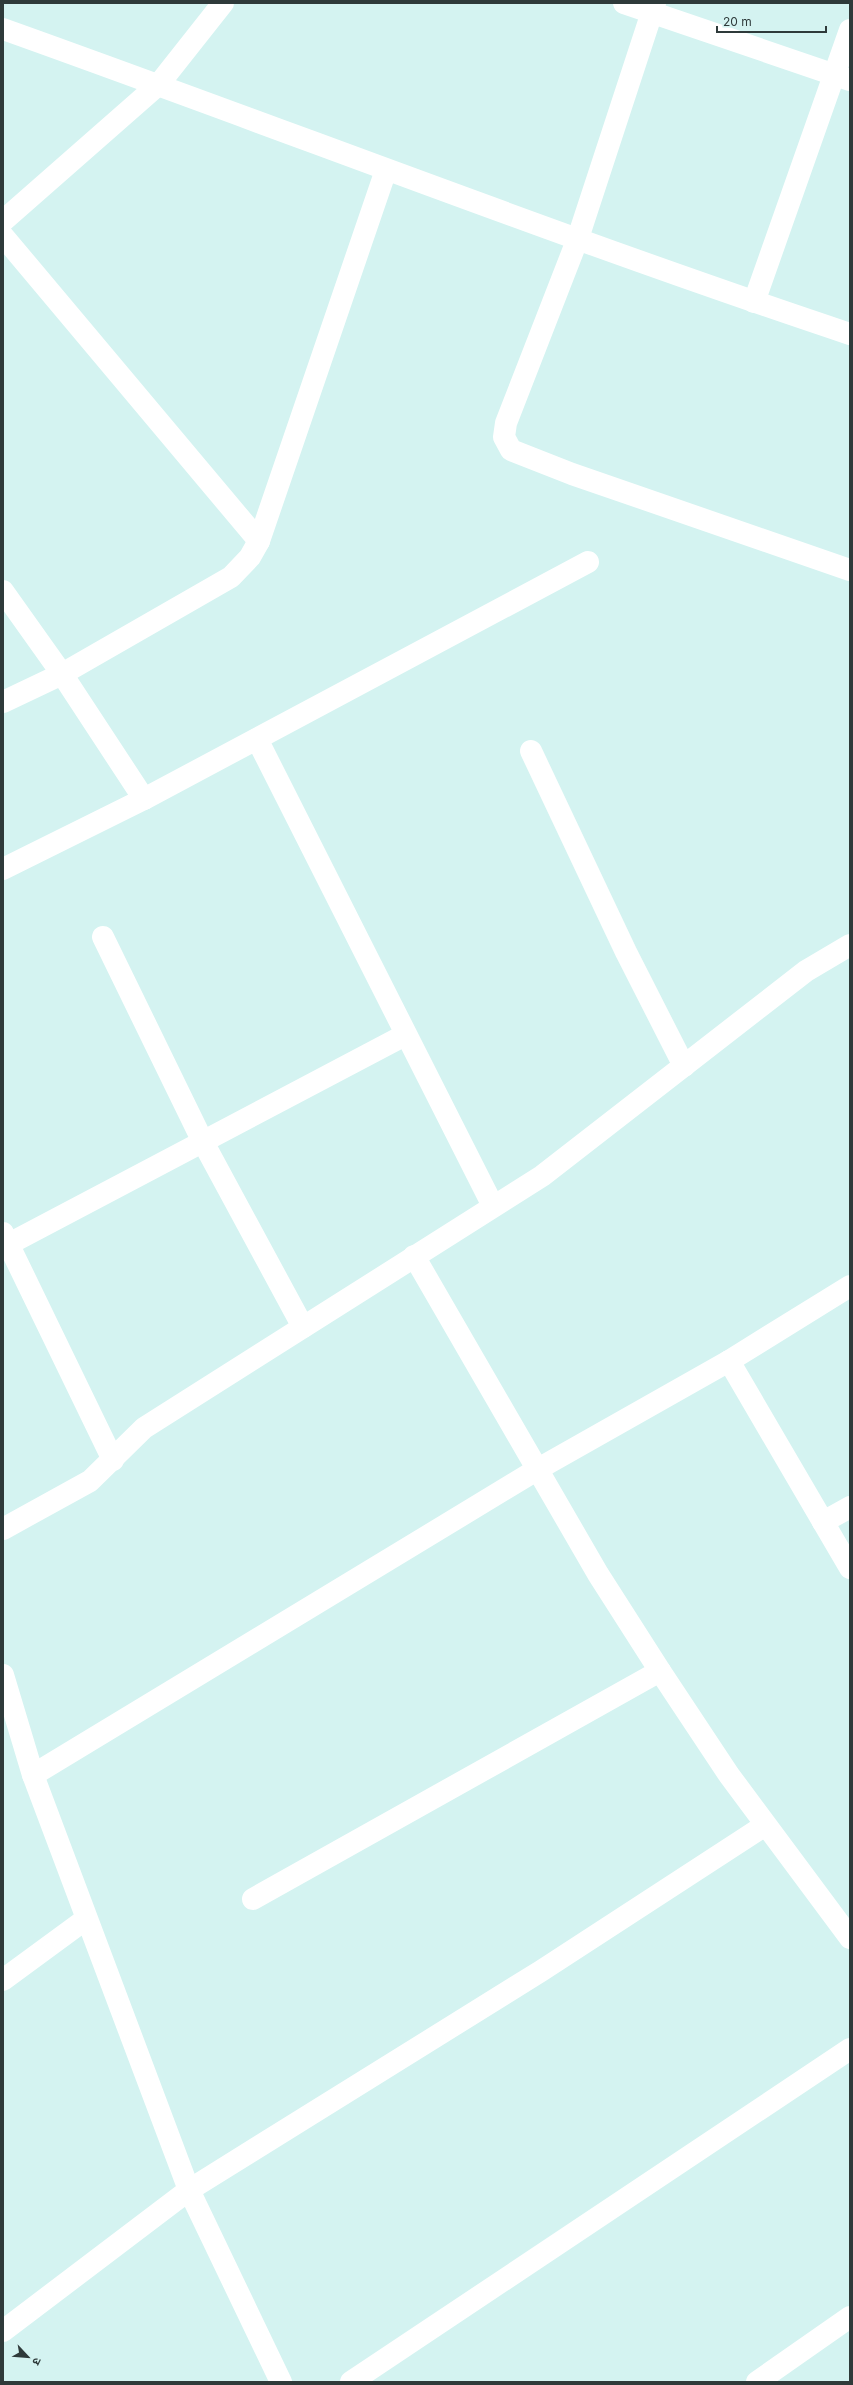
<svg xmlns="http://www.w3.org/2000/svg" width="853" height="2385" font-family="Inter,'Noto Sans Devanagari',sans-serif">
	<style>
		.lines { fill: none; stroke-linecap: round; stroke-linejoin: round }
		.minor { stroke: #fff; stroke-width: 22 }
	</style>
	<rect width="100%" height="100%" fill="#d4f3f1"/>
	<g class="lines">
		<g class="minor">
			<polyline points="624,3 850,80"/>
			<polyline points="655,3 578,238 506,423 504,437 511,450 572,474 850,570"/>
			<path d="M 3,29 C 286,130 565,239 850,334"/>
			<polyline points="3,221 159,84 223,3"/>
			<polyline points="3,236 259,541"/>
			<polyline points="754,302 850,30"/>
			<polyline points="3,591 62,674 144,799"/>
			<polyline points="3,702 62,674 231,577 250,557 259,541 386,170"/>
			<polyline points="257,739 493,1206"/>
			<polyline points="531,751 626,952 684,1066"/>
			<polyline points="3,869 144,799 588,562"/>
			<polyline points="103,937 203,1142 303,1327"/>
			<polyline points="3,1233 113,1460"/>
			<polyline points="3,1247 405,1035"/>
			<polyline points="414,1256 598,1574 660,1671 729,1775 850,1938"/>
			<polyline points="729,1361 850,1568"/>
			<polyline points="823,1522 850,1507"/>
			<polyline points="3,1529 90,1481 144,1428 542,1176 806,971 850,945"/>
			<polyline points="3,1675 33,1775 189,2190 281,2382"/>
			<polyline points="33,1775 538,1469 729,1361 850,1286"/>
			<polyline points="253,1899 660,1671"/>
			<polyline points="3,1980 86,1919"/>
			<polyline points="3,2331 189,2190 541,1971 764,1826"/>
			<polyline points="351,2382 850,2049"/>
			<polyline points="757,2382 850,2317"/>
		</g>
	</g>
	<rect width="853" height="2385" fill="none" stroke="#2e3a3a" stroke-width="8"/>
	<g transform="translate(28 2357) rotate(116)" stroke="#d4f3f1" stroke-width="3" paint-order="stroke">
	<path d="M0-3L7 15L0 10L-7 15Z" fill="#2e3a3a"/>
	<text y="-6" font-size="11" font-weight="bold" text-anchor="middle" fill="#2e3a3a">उ</text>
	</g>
	<path d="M717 26v6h109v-6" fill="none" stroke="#2e3a3a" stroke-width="2"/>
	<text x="723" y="26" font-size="12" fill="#2e3a3a" stroke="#d4f3f1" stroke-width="3" paint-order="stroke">20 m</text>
</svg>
